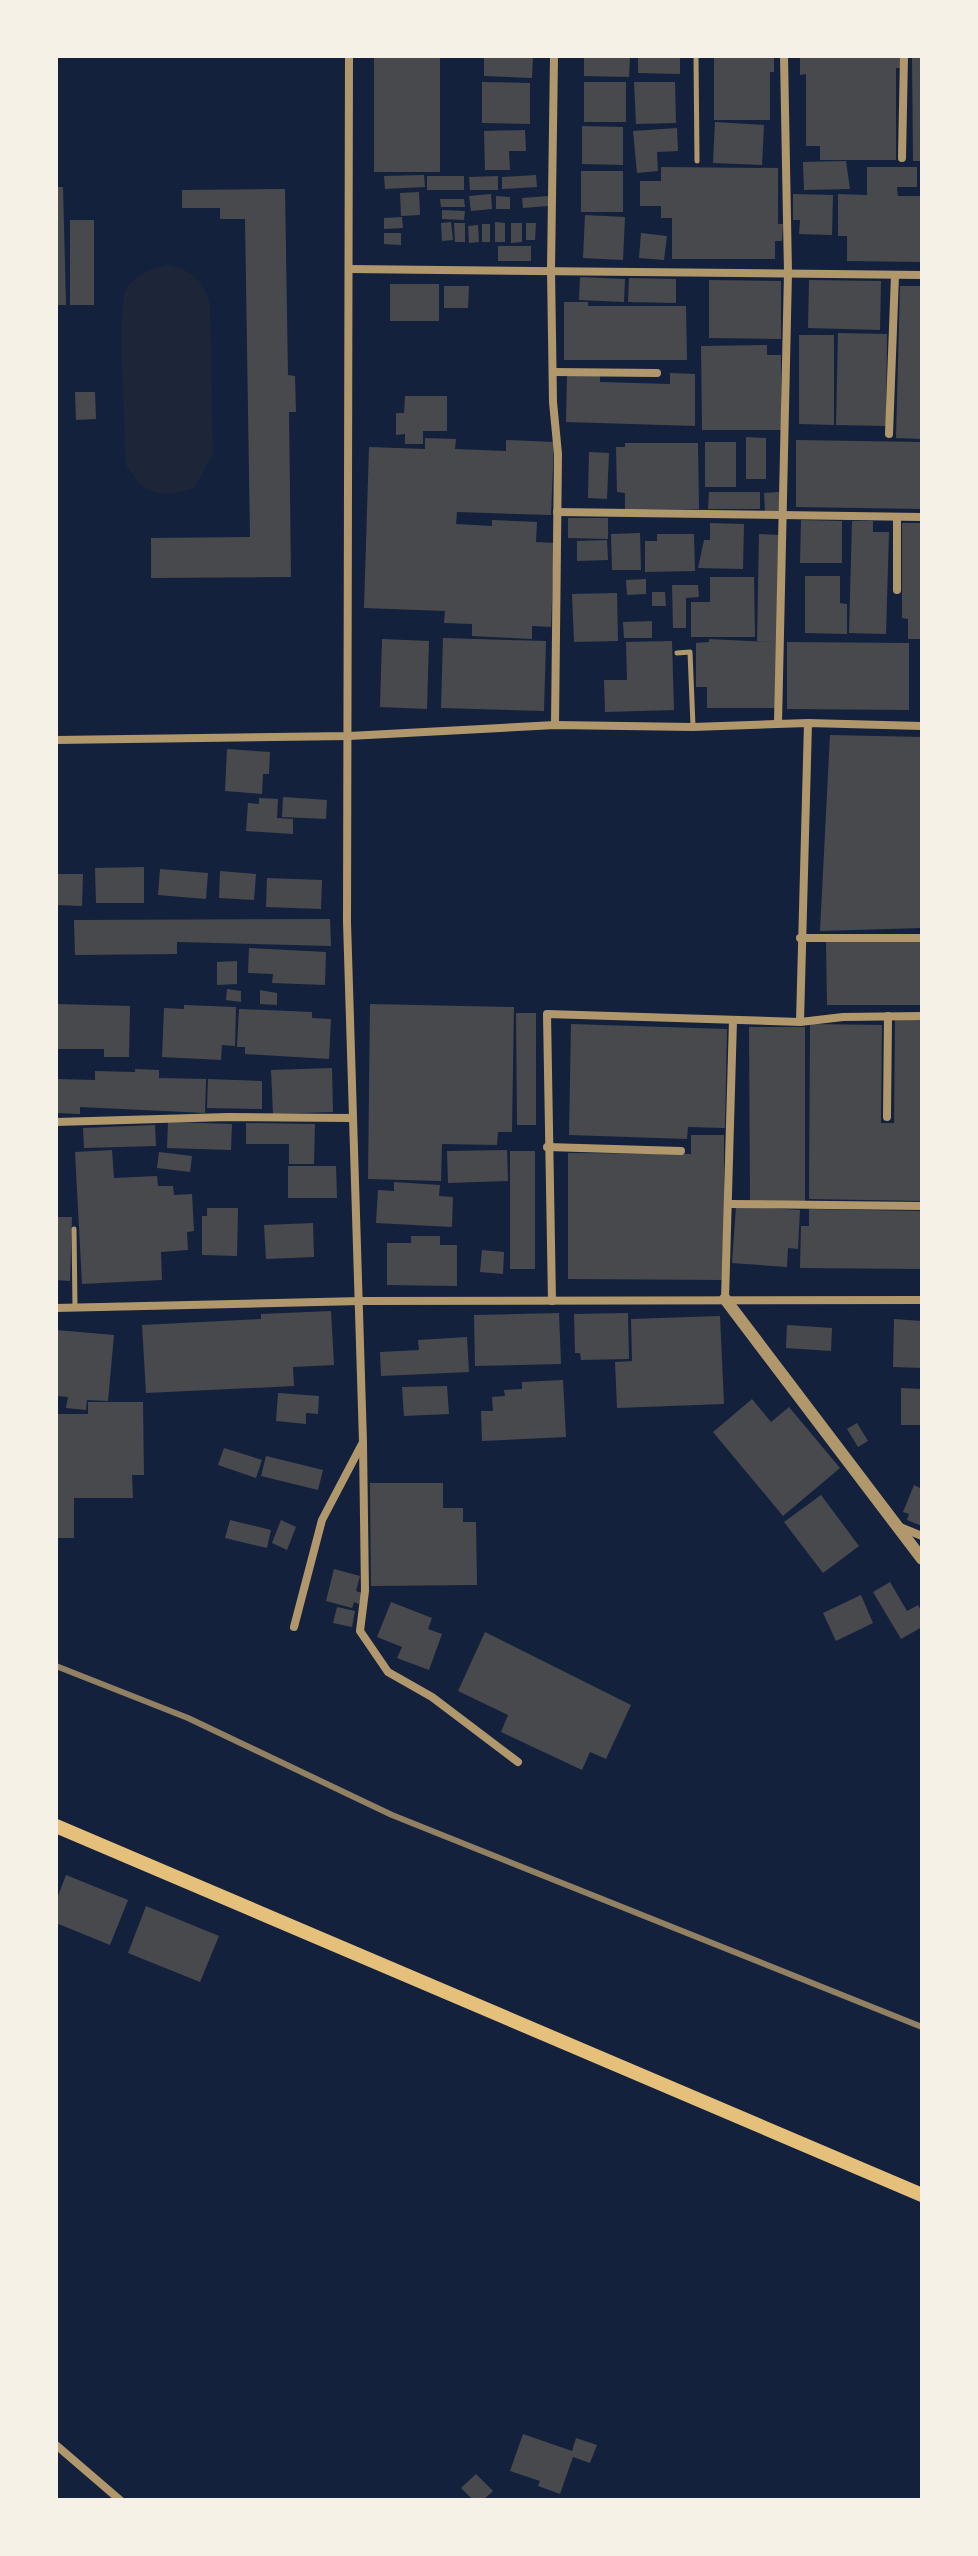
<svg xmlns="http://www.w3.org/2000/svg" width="978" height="2556" font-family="Signika,sans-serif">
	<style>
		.green { fill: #1d2539 }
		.building { fill: #48494c }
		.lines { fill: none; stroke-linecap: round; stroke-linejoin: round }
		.service { stroke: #b1986c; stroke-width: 5 }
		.minor { stroke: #b1986c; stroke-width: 8 }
		.tertiary { stroke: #b1986c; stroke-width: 12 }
		.primary { stroke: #e5c07b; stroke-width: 14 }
		.rail { stroke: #918062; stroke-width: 6 }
	</style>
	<rect width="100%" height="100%" fill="#14213d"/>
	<path class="green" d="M 168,265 C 192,270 204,281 210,305 L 213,454 L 194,488 C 159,498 146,497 126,465 C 126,435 116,309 126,290 C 135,274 152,269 168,265 Z"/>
	<g class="building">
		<rect x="374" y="56" width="66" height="116"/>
		<polygon points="484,56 533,56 532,78 484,76"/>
		<polygon points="584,56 630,56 629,77 584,76"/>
		<polygon points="638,56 680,56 680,74 638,73"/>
		<polygon points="714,56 774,56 774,72 770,72 770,120 714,120"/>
		<polygon points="800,56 900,56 901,68 896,68 896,160 820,160 820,146 806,146 806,74 800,75"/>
		<polygon points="912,56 922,56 922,161 913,161"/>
		<polygon points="482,82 530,83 530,124 482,123"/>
		<rect x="584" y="82" width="42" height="40"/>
		<polygon points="634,82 675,82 676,123 636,124"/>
		<polygon points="715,122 764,125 762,165 713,163"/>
		<polygon points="582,126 623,127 623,165 582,164"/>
		<polygon points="677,128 678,151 657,152 658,171 637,173 633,131"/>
		<polygon points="525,130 526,151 509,151 510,170 485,170 484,131"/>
		<polygon points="846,161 850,189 804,190 803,162"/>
		<polygon points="661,167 778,168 778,224 783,224 782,241 775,241 775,259 672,259 672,218 661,218 661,206 640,206 640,181 661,181"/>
		<polygon points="867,167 917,167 917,187 897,187 898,196 922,196 922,262 847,261 847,236 838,236 838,194 867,195"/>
		<rect x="581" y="171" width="42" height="41"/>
		<polygon points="424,175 425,187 385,189 384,176"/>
		<polygon points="536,175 537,187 502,189 502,177"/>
		<rect x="427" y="176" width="37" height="14"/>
		<polygon points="498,176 498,190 470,190 469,177"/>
		<polygon points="56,187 63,187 66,305 56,305"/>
		<polygon points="285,189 288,375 295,376 296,412 289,412 291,577 151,578 151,538 250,537 245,219 220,219 220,208 182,208 182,190"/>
		<polygon points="419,192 420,215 401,216 400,193"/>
		<polygon points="491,194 492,209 471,211 469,196"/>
		<polygon points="793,194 833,195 832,235 799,234 800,220 793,220"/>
		<polygon points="496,196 510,197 510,209 496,209"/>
		<polygon points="548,196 548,206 523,208 522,198"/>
		<polygon points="440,199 464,199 465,207 441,207"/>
		<polygon points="442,210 465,211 464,220 442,219"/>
		<polygon points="585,215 625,217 623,260 583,258"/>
		<polygon points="402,217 403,228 384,229 384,218"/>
		<rect x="70" y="220" width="24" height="85"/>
		<polygon points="451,222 453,240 442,241 441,223"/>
		<polygon points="495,222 505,223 505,242 495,242"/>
		<polygon points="454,223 465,223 465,242 455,242"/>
		<polygon points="511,223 522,223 522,242 511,243"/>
		<polygon points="526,223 536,223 535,240 526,240"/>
		<rect x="482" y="224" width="8" height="18"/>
		<polygon points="478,225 479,242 469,243 468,226"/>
		<polygon points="384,233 401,233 401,245 384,244"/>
		<polygon points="641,233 667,236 664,260 639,258"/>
		<rect x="498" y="246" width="33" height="15"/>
		<polygon points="580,277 625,279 624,302 579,300"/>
		<polygon points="629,278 676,279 676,303 628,302"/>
		<polygon points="709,280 781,281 781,339 709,338"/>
		<polygon points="809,280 881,281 880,330 808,328"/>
		<rect x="390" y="284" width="49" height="37"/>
		<polygon points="444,286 469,286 468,308 444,308"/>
		<polygon points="900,286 922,286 922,439 896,438"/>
		<polygon points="564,302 588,302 588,306 686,306 687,360 564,360"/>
		<polygon points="838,333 887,334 886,426 836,425"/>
		<polygon points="799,335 834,335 834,425 799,424"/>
		<polygon points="767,345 767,355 781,355 781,430 702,430 701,346"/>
		<polygon points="670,373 695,374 695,426 566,422 567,376 600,376 600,382 670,384"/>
		<polygon points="75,392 95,392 96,419 76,420"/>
		<polygon points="405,396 447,396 447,431 423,431 423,444 405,444 405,434 396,435 396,413 404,413"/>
		<polygon points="746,437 766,438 766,479 746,479"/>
		<polygon points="425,438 456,439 455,449 506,451 506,440 554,442 551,515 457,512 456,524 492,526 492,520 537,522 536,542 554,543 551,627 532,626 532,639 472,636 472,624 444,623 445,611 364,608 369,447 425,449"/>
		<polygon points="796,440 922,442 922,509 796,507"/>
		<rect x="705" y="442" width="31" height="45"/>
		<polygon points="625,443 698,443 699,509 625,509 625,493 617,492 616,447 625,447"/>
		<polygon points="589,452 609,453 607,499 588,498"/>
		<polygon points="709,492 760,492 760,509 708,509"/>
		<polygon points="779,492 779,511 765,511 764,493"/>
		<polygon points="568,518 608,518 608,539 568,538"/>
		<polygon points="801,520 842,521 842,563 800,563"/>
		<polygon points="852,521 873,521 873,532 889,532 886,634 849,633"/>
		<polygon points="710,523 744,524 743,569 698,568 704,540 710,540"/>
		<polygon points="902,523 922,523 922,639 908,639 908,619 902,618"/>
		<polygon points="640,533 641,570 612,570 611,534"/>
		<polygon points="657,534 694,534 695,571 645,572 645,541 657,541"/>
		<polygon points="759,534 779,535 777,708 707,708 707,687 696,687 696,643 709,642 709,639 768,642 757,641"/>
		<polygon points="607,540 608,560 577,561 577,541"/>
		<polygon points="805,576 840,576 840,603 847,604 847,634 805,633"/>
		<polygon points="710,577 754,577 755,637 691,637 691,602 710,602"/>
		<polygon points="646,579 646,594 627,595 626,580"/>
		<polygon points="672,585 698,585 699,597 686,598 686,628 673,628"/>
		<polygon points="652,592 665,592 666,606 652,606"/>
		<polygon points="617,593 618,641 574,642 572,594"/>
		<polygon points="652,621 652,638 624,638 623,622"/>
		<polygon points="443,638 546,641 544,711 441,708"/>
		<polygon points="382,639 429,641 427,709 380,707"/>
		<polygon points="672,641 674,710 605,712 604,680 627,680 626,642"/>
		<polygon points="787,642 909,643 909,710 787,709"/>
		<polygon points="830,735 922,737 922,928 820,931"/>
		<polygon points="227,749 270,752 269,774 263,774 262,794 225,791"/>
		<polygon points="283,797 327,800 326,819 282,817"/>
		<polygon points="259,798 278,799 277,818 293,819 293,834 246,831 248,803 259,804"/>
		<polygon points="144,867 144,903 96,903 95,868"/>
		<polygon points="160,869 208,873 206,899 158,895"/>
		<polygon points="220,871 256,874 254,900 219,898"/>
		<polygon points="56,874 83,874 82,906 56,905"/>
		<polygon points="267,878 322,880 321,909 266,907"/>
		<polygon points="330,919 331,946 177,942 177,954 75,955 74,920"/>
		<polygon points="826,941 922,941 922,1005 827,1005"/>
		<polygon points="249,948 326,952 325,985 272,983 273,974 248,973"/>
		<polygon points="237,961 237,984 217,985 217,962"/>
		<polygon points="227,989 241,991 241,1002 226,1000"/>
		<polygon points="260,990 277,993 277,1005 260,1004"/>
		<polygon points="56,1004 130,1006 129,1057 104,1057 104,1049 56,1049"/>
		<polygon points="370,1004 514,1007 512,1132 498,1132 497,1145 442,1144 441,1181 368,1179"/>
		<polygon points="184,1005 236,1007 235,1046 222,1045 221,1060 162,1057 164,1008 184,1009"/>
		<polygon points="239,1009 312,1012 312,1018 331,1019 329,1059 245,1054 245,1047 237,1047"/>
		<polygon points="516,1013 536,1013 536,1125 517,1125"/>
		<polygon points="895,1018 922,1019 922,1201 809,1199 810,1024 882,1025 881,1123 894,1123"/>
		<polygon points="571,1024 727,1029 725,1128 688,1127 687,1139 569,1135"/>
		<polygon points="749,1027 805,1027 805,1203 750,1202"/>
		<polygon points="332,1068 333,1112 273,1114 271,1070"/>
		<polygon points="135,1069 159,1070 159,1078 206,1079 205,1113 80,1107 80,1114 56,1113 56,1079 95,1080 95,1071 135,1072"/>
		<polygon points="208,1079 262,1081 262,1109 207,1108"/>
		<polygon points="168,1122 232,1124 231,1150 167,1148"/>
		<polygon points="246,1123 315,1124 314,1164 289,1164 289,1144 246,1144"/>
		<polygon points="155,1125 156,1146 84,1148 83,1128"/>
		<polygon points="691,1135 724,1135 724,1280 568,1279 568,1153 691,1154"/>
		<polygon points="112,1150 114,1178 157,1176 158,1186 173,1186 174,1195 192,1194 194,1231 187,1232 188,1250 161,1252 162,1280 82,1284 75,1152"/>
		<polygon points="507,1150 508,1181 448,1183 447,1151"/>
		<rect x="510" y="1151" width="25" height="118"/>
		<polygon points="159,1152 192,1156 190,1172 157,1168"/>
		<polygon points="288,1166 336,1166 337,1198 288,1198"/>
		<polygon points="394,1182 440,1185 439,1196 453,1197 452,1227 376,1223 378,1190 394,1191"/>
		<polygon points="736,1206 800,1210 798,1249 788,1248 787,1267 732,1263"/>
		<polygon points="207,1208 238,1208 237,1256 202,1255 202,1216 207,1216"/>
		<polygon points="809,1209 922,1211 922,1269 800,1268 801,1226 809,1226"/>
		<polygon points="56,1217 72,1217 70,1281 56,1280"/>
		<polygon points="313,1223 314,1257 266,1259 264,1225"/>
		<polygon points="411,1236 440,1236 440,1245 457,1245 457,1286 387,1285 387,1243 411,1243"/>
		<polygon points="482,1250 504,1252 503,1274 480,1272"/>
		<polygon points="331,1311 334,1365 293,1367 294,1386 146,1393 142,1325 261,1319 261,1314"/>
		<polygon points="559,1313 561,1364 475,1366 474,1315"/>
		<polygon points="628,1313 629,1359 581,1360 580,1353 575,1353 574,1314"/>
		<polygon points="720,1316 724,1404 617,1408 615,1362 632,1361 631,1319"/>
		<polygon points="894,1319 922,1321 922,1368 893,1367"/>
		<polygon points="787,1325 832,1328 831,1351 786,1348"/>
		<polygon points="56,1330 114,1335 108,1401 87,1400 86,1410 66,1408 68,1397 56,1396"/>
		<polygon points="467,1337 469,1372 381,1376 380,1352 419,1350 418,1340"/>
		<polygon points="563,1380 566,1437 482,1441 481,1411 493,1411 492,1397 505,1396 504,1390 522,1389 522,1382"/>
		<polygon points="447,1386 449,1414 404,1416 402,1387"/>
		<polygon points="901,1388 922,1389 922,1425 901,1425"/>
		<polygon points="278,1393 319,1396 318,1414 306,1413 306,1424 276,1421"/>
		<polygon points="752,1399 771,1422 789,1407 840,1468 783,1516 713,1432"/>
		<polygon points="88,1402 143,1402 144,1475 132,1475 133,1498 74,1498 74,1538 56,1538 56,1414 88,1414"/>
		<polygon points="857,1423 868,1441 858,1447 847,1429"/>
		<polygon points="224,1448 262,1460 256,1478 218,1465"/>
		<polygon points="266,1456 323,1470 318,1490 261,1476"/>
		<polygon points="370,1483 443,1483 443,1508 463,1508 463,1522 476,1522 477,1585 371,1586"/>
		<polygon points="914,1485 922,1489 922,1526 907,1520 909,1514 903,1512"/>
		<polygon points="821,1495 859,1546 823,1573 784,1522"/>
		<polygon points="230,1520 271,1530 267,1548 225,1538"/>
		<polygon points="281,1520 296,1527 287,1550 272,1543"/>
		<polygon points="334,1569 360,1576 356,1591 362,1593 359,1604 354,1602 352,1608 326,1601"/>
		<polygon points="890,1582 907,1611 918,1605 922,1612 922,1627 901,1639 873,1592"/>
		<polygon points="861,1595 873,1623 836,1641 823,1613"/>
		<polygon points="391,1602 432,1618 428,1629 442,1634 429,1670 397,1658 402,1647 377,1637"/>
		<polygon points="337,1607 355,1611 352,1627 333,1623"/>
		<polygon points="485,1632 631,1705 606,1759 590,1752 582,1770 501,1732 508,1715 458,1691"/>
		<polygon points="66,1875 128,1900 110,1945 56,1923 56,1901"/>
		<polygon points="146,1906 219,1936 200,1982 128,1953"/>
		<polygon points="523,2434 572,2451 576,2438 597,2445 590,2463 573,2457 560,2494 538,2486 540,2481 510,2471"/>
		<polygon points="476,2474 493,2491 483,2500 473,2500 461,2488"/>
	</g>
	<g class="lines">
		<g class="service">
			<polyline points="696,56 697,161"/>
			<polyline points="677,653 690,652 693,726"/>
			<polyline points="74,1229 75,1308"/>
		</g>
		<g class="minor">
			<polyline points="554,56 551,270 553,402 558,454 555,725"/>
			<polyline points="902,158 904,56"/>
			<polyline points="349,269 922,275"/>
			<polyline points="553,372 657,373"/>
			<polyline points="889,434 895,275"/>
			<polyline points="557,512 922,517"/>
			<polyline points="897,590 897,517"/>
			<polyline points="778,723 788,273 784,56"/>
			<polyline points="56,740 349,736 555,725 693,727 808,723 922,726"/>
			<polyline points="800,938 922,938"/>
			<polyline points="800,1022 808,723"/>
			<polyline points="887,1117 888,1016"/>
			<polyline points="56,1122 228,1117 351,1118"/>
			<polyline points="547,1147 681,1151"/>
			<polyline points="728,1204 922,1206"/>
			<polyline points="725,1299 733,1020"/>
			<polyline points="552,1301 547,1014 800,1022 843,1017 922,1016"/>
			<polyline points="56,1308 361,1301 922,1300"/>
			<polyline points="363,1444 365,1591 360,1631 388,1672 432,1697 518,1762"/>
			<polyline points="900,1527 922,1536"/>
			<polyline points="294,1627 322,1520 363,1442 347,922 349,56"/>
			<polyline points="56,2445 120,2500"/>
		</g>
		<polyline class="tertiary" points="725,1299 922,1559"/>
		<polyline class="primary" points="56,1826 922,2195"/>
		<polyline class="rail" points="56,1666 188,1718 392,1815 922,2027"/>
	</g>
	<rect width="978" height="2556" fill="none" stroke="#f6f1e7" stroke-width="116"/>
</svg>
